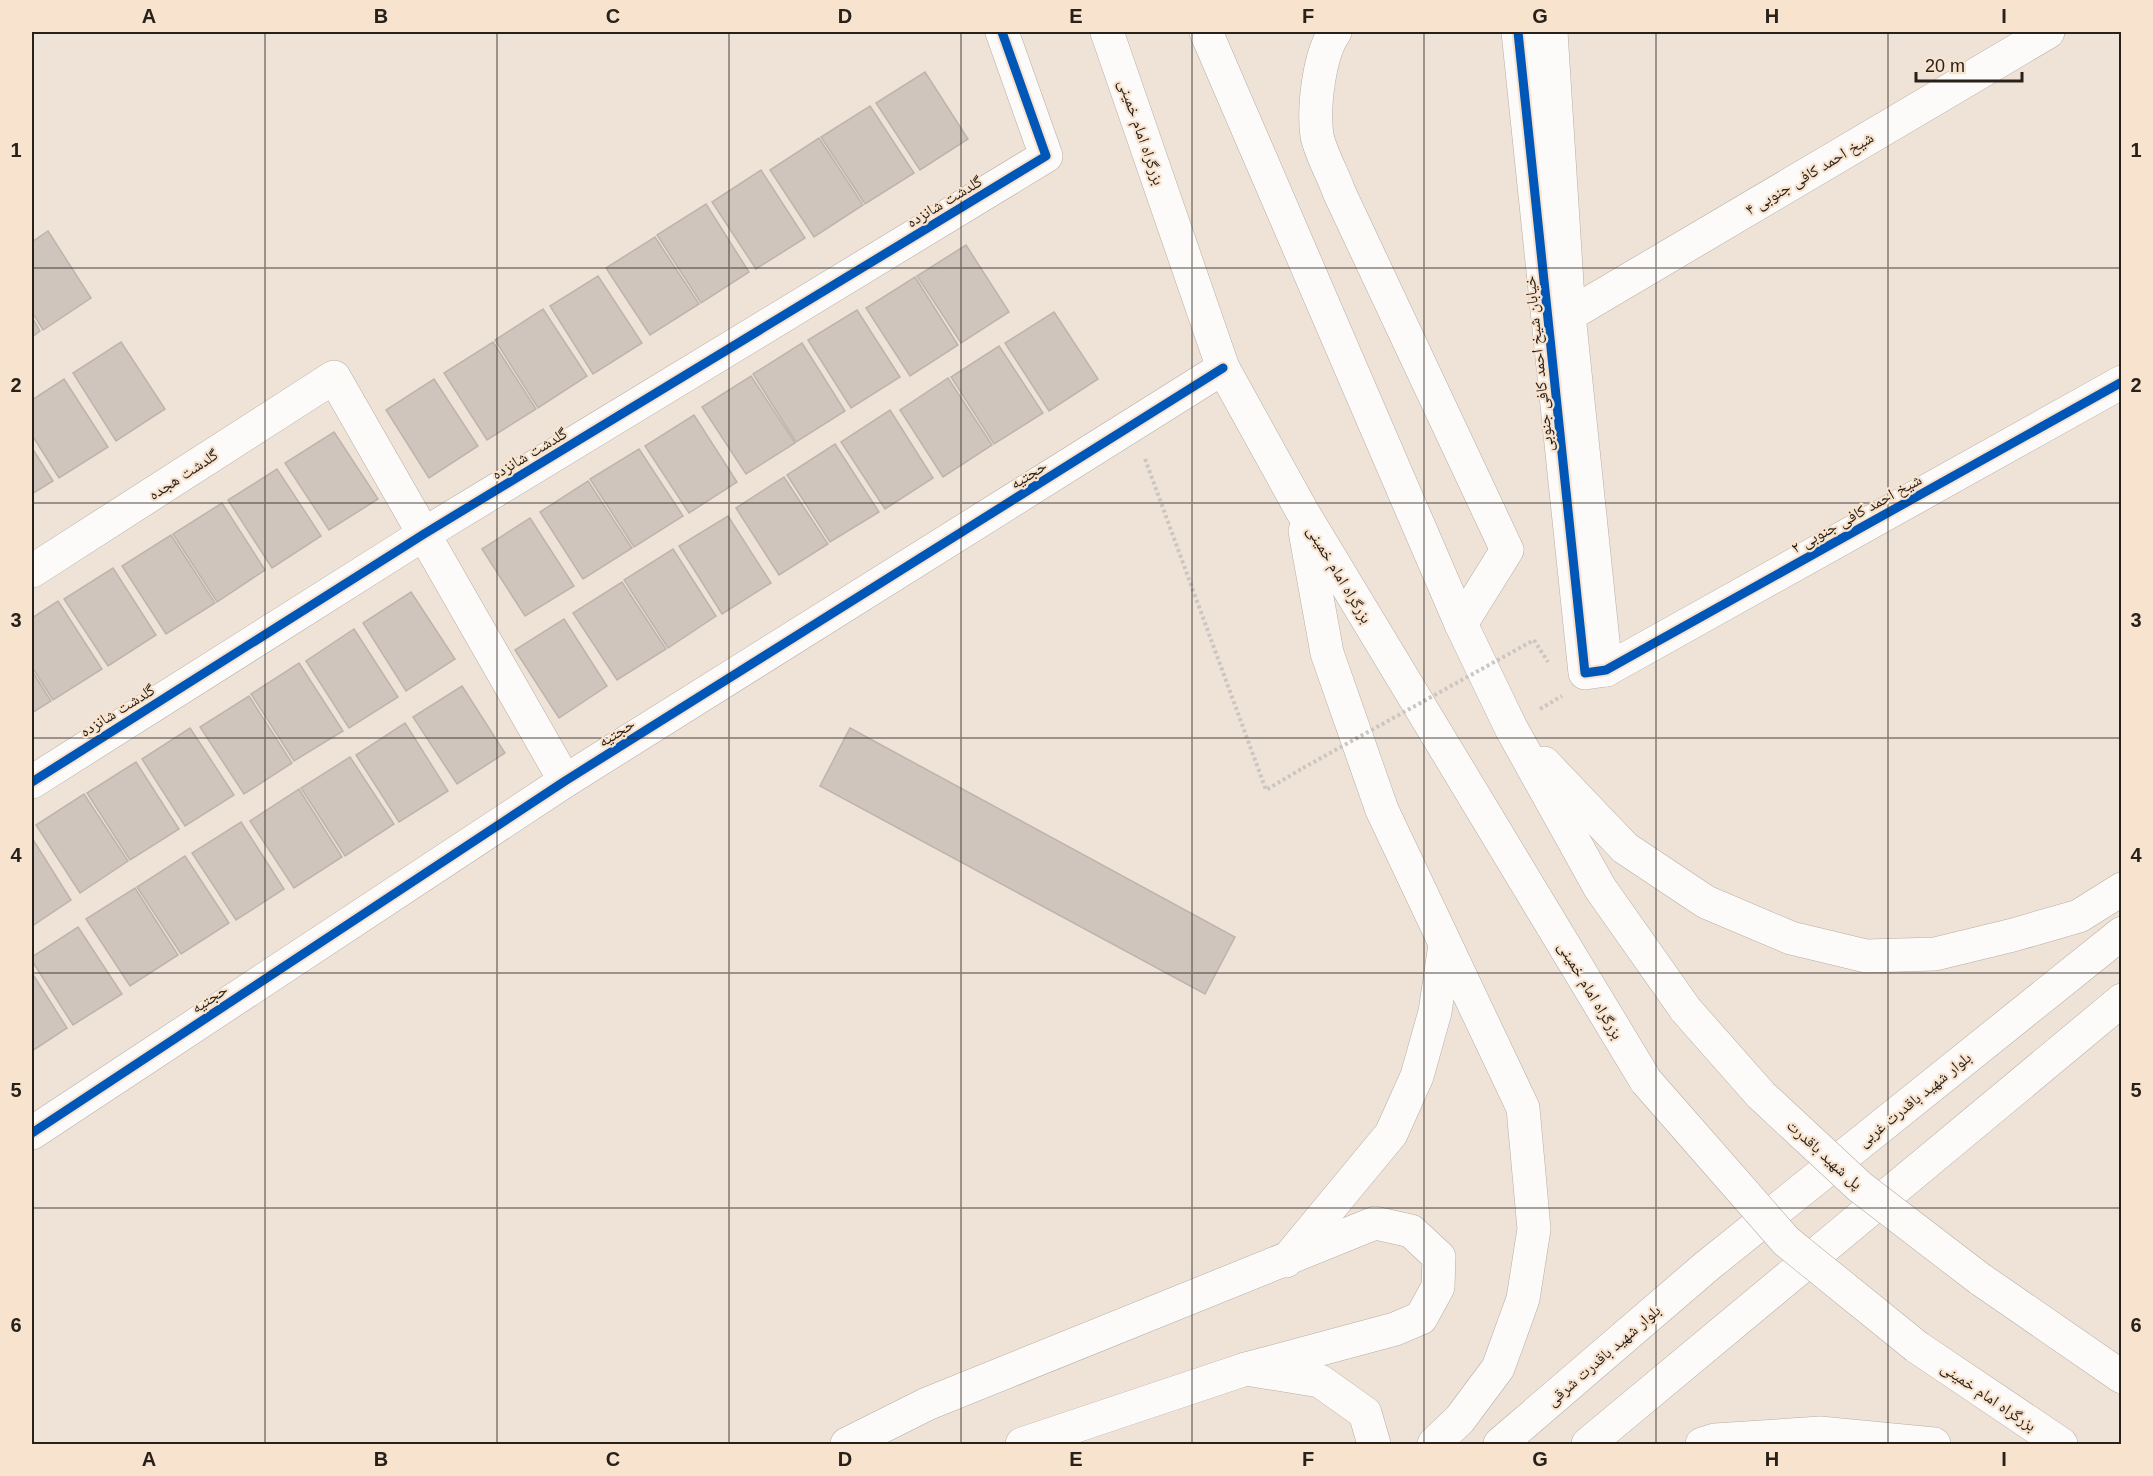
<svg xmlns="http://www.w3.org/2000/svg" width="2153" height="1476" font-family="Arial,'Noto Naskh Arabic',sans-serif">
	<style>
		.building { fill: #cfc5bd; stroke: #beb4ac; stroke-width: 1.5 }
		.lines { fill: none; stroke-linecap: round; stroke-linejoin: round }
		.minor-casing { stroke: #b5ada4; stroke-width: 34 }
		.tertiary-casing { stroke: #b5ada4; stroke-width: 34 }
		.secondary-casing { stroke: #b5ada4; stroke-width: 34 }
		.trunk-casing { stroke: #b5ada4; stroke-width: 34 }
		.path { stroke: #cbc6c2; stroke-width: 4; stroke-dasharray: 3 3; stroke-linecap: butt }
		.minor { stroke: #fdfbf9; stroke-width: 33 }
		.tertiary { stroke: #fdfbf9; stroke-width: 33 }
		.secondary { stroke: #fdfbf9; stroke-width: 33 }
		.trunk { stroke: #fdfbf9; stroke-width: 33 }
		.trunk-bridge-casing { stroke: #b5ada4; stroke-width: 34; stroke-linecap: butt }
		.path-bridge { stroke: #cbc6c2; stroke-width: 4; stroke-dasharray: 3 3; stroke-linecap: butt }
		.trunk-bridge { stroke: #fdfbf9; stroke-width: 33 }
		.cycleway-casing { stroke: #f8e3cf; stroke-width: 13 }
		.cycleway { stroke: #0057b8; stroke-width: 9 }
		.grid { fill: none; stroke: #282119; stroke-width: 1.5; stroke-opacity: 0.55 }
		.labels { text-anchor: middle; stroke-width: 4.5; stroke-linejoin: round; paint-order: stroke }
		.street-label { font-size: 16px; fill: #282119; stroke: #f8e3cf }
		.neatline { fill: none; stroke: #282119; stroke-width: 2 }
		.grid-label { font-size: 20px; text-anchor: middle; font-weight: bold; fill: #282119 }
	</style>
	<rect width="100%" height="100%" fill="#efe3d8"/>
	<g class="building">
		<polygon points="925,72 968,139 920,170 876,103"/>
		<polygon points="870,106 914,173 865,204 821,137"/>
		<polygon points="819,138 863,205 814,237 770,170"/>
		<polygon points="761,170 805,238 756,269 712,202"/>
		<polygon points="706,204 749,272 701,303 657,235"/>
		<polygon points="48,231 91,298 43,330 32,312 32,242"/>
		<polygon points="655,237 699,304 650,335 606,268"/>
		<polygon points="966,245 1009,312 961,343 917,276"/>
		<polygon points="598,276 642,343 593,374 550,306"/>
		<polygon points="915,277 958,345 910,376 866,308"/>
		<polygon points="543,309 587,376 538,408 495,340"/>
		<polygon points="857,310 900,377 851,408 808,340"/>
		<polygon points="1054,312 1098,379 1049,411 1005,343"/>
		<polygon points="32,317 40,331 32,337"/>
		<polygon points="121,342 165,409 116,441 73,373"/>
		<polygon points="493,342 536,409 487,440 444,373"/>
		<polygon points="802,343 845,411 796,442 753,374"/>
		<polygon points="999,346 1043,413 994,444 951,377"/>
		<polygon points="751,376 795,443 746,474 702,407"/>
		<polygon points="948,378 992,445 943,477 900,410"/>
		<polygon points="64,379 108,447 59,478 32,435 32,400"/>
		<polygon points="434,379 478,446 429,478 386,410"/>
		<polygon points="890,410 933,478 885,509 841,442"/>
		<polygon points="694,415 737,482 689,513 645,446"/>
		<polygon points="334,432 378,499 329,530 285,463"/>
		<polygon points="835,444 879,512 830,542 787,475"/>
		<polygon points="32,448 53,481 32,494"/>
		<polygon points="639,449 683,516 634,547 590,479"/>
		<polygon points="277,469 321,536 272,568 228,500"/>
		<polygon points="784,477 828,544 779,575 736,508"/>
		<polygon points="588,481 632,548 583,579 540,512"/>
		<polygon points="222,503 265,570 217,602 173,534"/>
		<polygon points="728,516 771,583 722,614 679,546"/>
		<polygon points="530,518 574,586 525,616 482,549"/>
		<polygon points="171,535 215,603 166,634 122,566"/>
		<polygon points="673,549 716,616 668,648 624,580"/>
		<polygon points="113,568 156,635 108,666 64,599"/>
		<polygon points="622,582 666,649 617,680 573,613"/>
		<polygon points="411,592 455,659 406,691 363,623"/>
		<polygon points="58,601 102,669 53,700 32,667 32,618"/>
		<polygon points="564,619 607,686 559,718 515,650"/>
		<polygon points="354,629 398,697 349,728 306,661"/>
		<polygon points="299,663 343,731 294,761 251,694"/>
		<polygon points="32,671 51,701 32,713"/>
		<polygon points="462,686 505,753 457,784 413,717"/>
		<polygon points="249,696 292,763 244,794 200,727"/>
		<polygon points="405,723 448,791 399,822 356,755"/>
		<polygon points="190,728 234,795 185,826 142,759"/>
		<polygon points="850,728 1235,937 1205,994 820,786"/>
		<polygon points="350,757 394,824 345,856 301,788"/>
		<polygon points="136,762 179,829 130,860 87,793"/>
		<polygon points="299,789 342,857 294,888 250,821"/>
		<polygon points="84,794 128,861 80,893 36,825"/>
		<polygon points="241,822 284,889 236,920 192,853"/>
		<polygon points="32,838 71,900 32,926"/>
		<polygon points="185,856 229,923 181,954 137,887"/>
		<polygon points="135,888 178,955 130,986 86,919"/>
		<polygon points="78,927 122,994 73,1025 32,961 32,957"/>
		<polygon points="32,973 67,1028 32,1051"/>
	</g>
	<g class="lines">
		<g class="minor-casing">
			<g id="minor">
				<polyline points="1569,315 2048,32"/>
				<polyline points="32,571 334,377 565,781"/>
				<polyline points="1606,670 2122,382"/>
				<polyline points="32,782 424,534 1046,156 1002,32"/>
				<polyline points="32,1133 565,781 1223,368"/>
			</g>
		</g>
		<g class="tertiary-casing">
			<g id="tertiary">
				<path d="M 1335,32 C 1319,54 1313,108 1317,136 C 1321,154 1333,175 1339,192 L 1507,550 L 1461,624"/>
				<polyline points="1518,32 1585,673 1606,670 1569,315 1551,32"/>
				<polyline points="847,1444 927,1404 1375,1223 1411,1231 1439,1257 1438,1287 1421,1318 1395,1329 1246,1369 1022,1444"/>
			</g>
		</g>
		<g class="secondary-casing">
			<g id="secondary">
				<polyline points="1500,1444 1707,1266 2122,933"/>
				<polyline points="1588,1444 2122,1000"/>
			</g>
		</g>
		<g class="trunk-casing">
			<g id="trunk">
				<polyline points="1107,32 1223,368 1302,511 1646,1081"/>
				<polyline points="1206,32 1461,624 1511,728 1600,888 1686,1010"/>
				<polyline points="1305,531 1327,653 1382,810 1523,1108 1534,1229 1523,1299 1498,1368 1460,1419 1434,1444"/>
				<polyline points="1544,763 1625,848 1706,902 1791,938 1866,956 1935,954 2013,935 2079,916 2122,889"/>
				<polyline points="1286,1261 1391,1134 1417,1076 1435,1012 1445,945"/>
				<polyline points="1980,1279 2122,1377"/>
				<polyline points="1917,1347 2061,1444"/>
				<polyline points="1246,1369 1320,1381 1365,1413 1374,1444"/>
				<polyline points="1702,1444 1715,1440 1820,1433 1934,1444"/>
			</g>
		</g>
		<g class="path">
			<polyline points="1145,459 1266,790 1303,768"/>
			<polyline points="1534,640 1548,662"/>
			<polyline points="1540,709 1562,696"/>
		</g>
		<use href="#minor" class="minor"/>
		<use href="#tertiary" class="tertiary"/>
		<use href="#secondary" class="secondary"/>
		<use href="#trunk" class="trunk"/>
		<g class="trunk-bridge-casing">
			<g id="trunk-bridge">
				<polyline points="1686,1010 1761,1095 1860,1187 1980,1279"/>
				<polyline points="1646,1081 1786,1241 1917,1347"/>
			</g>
		</g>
		<polyline class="path-bridge" points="1303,768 1534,640"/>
		<use href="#trunk-bridge" class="trunk-bridge"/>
		<g class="cycleway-casing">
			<g id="cycleway">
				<polyline points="1518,32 1585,673 1606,670 2122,382"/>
				<polyline points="32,782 424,534 1046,156 1002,32"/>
				<polyline points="32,1133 565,781 1223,368"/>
			</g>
		</g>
		<use href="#cycleway" class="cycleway"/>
	</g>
	<path class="grid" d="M 265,32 L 265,1444M 497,32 L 497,1444M 729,32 L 729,1444M 961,32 L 961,1444M 1192,32 L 1192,1444M 1424,32 L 1424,1444M 1656,32 L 1656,1444M 1888,32 L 1888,1444M 32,268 L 2122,268M 32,503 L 2122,503M 32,738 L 2122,738M 32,973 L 2122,973M 32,1208 L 2122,1208"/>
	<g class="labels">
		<g class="street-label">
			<text transform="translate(1142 132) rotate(71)" y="6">بزرگراه امام خمینی</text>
			<text transform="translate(1809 173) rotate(-31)" y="6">شیخ احمد کافی جنوبی ۴</text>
			<text transform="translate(944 201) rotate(-31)" y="6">گلدشت شانزده</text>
			<text transform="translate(1538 364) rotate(-96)" y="6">خیابان شیخ احمد کافی جنوبی</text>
			<text transform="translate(529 453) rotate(-31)" y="6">گلدشت شانزده</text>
			<text transform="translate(183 474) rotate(-33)" y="6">گلدشت هجده</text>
			<text transform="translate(1028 474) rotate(-32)" y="6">حجتیه</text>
			<text transform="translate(1856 513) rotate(-29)" y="6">شیخ احمد کافی جنوبی ۲</text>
			<text transform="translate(1340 574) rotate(59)" y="6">بزرگراه امام خمینی</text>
			<text transform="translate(117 710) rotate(-32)" y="6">گلدشت شانزده</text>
			<text transform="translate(616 732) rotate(-32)" y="6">حجتیه</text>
			<text transform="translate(1591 990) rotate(59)" y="6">بزرگراه امام خمینی</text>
			<text transform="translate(209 998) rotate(-33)" y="6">حجتیه</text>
			<text transform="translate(1914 1099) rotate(-39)" y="6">بلوار شهید باقدرت غربی</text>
			<text transform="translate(1825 1154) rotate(42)" y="6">پل شهید باقدرت</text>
			<text transform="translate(1603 1355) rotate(-41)" y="6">بلوار شهید باقدرت شرقی</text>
			<text transform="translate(1989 1396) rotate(34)" y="6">بزرگراه امام خمینی</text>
		</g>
	</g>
	<rect width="2153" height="1476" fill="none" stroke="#f8e3cf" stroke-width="66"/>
	<path d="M1916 72v9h106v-9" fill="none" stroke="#282119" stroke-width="3"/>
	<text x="1925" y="72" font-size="18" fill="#282119" stroke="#f8e3cf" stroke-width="4.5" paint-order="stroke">20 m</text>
	<rect x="33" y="33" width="2087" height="1410" class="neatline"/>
	<g class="grid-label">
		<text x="149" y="23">A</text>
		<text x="381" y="23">B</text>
		<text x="613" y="23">C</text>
		<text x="845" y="23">D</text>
		<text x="1076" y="23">E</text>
		<text x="1308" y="23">F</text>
		<text x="1540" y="23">G</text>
		<text x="1772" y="23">H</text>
		<text x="2004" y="23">I</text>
		<text x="16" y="157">1</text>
		<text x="2136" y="157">1</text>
		<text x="16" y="392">2</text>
		<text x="2136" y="392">2</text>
		<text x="16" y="627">3</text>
		<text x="2136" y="627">3</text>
		<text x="16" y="862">4</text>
		<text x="2136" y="862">4</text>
		<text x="16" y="1097">5</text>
		<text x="2136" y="1097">5</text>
		<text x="16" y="1332">6</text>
		<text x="2136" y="1332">6</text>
		<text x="149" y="1466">A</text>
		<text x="381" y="1466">B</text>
		<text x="613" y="1466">C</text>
		<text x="845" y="1466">D</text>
		<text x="1076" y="1466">E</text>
		<text x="1308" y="1466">F</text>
		<text x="1540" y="1466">G</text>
		<text x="1772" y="1466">H</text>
		<text x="2004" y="1466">I</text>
	</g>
</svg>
